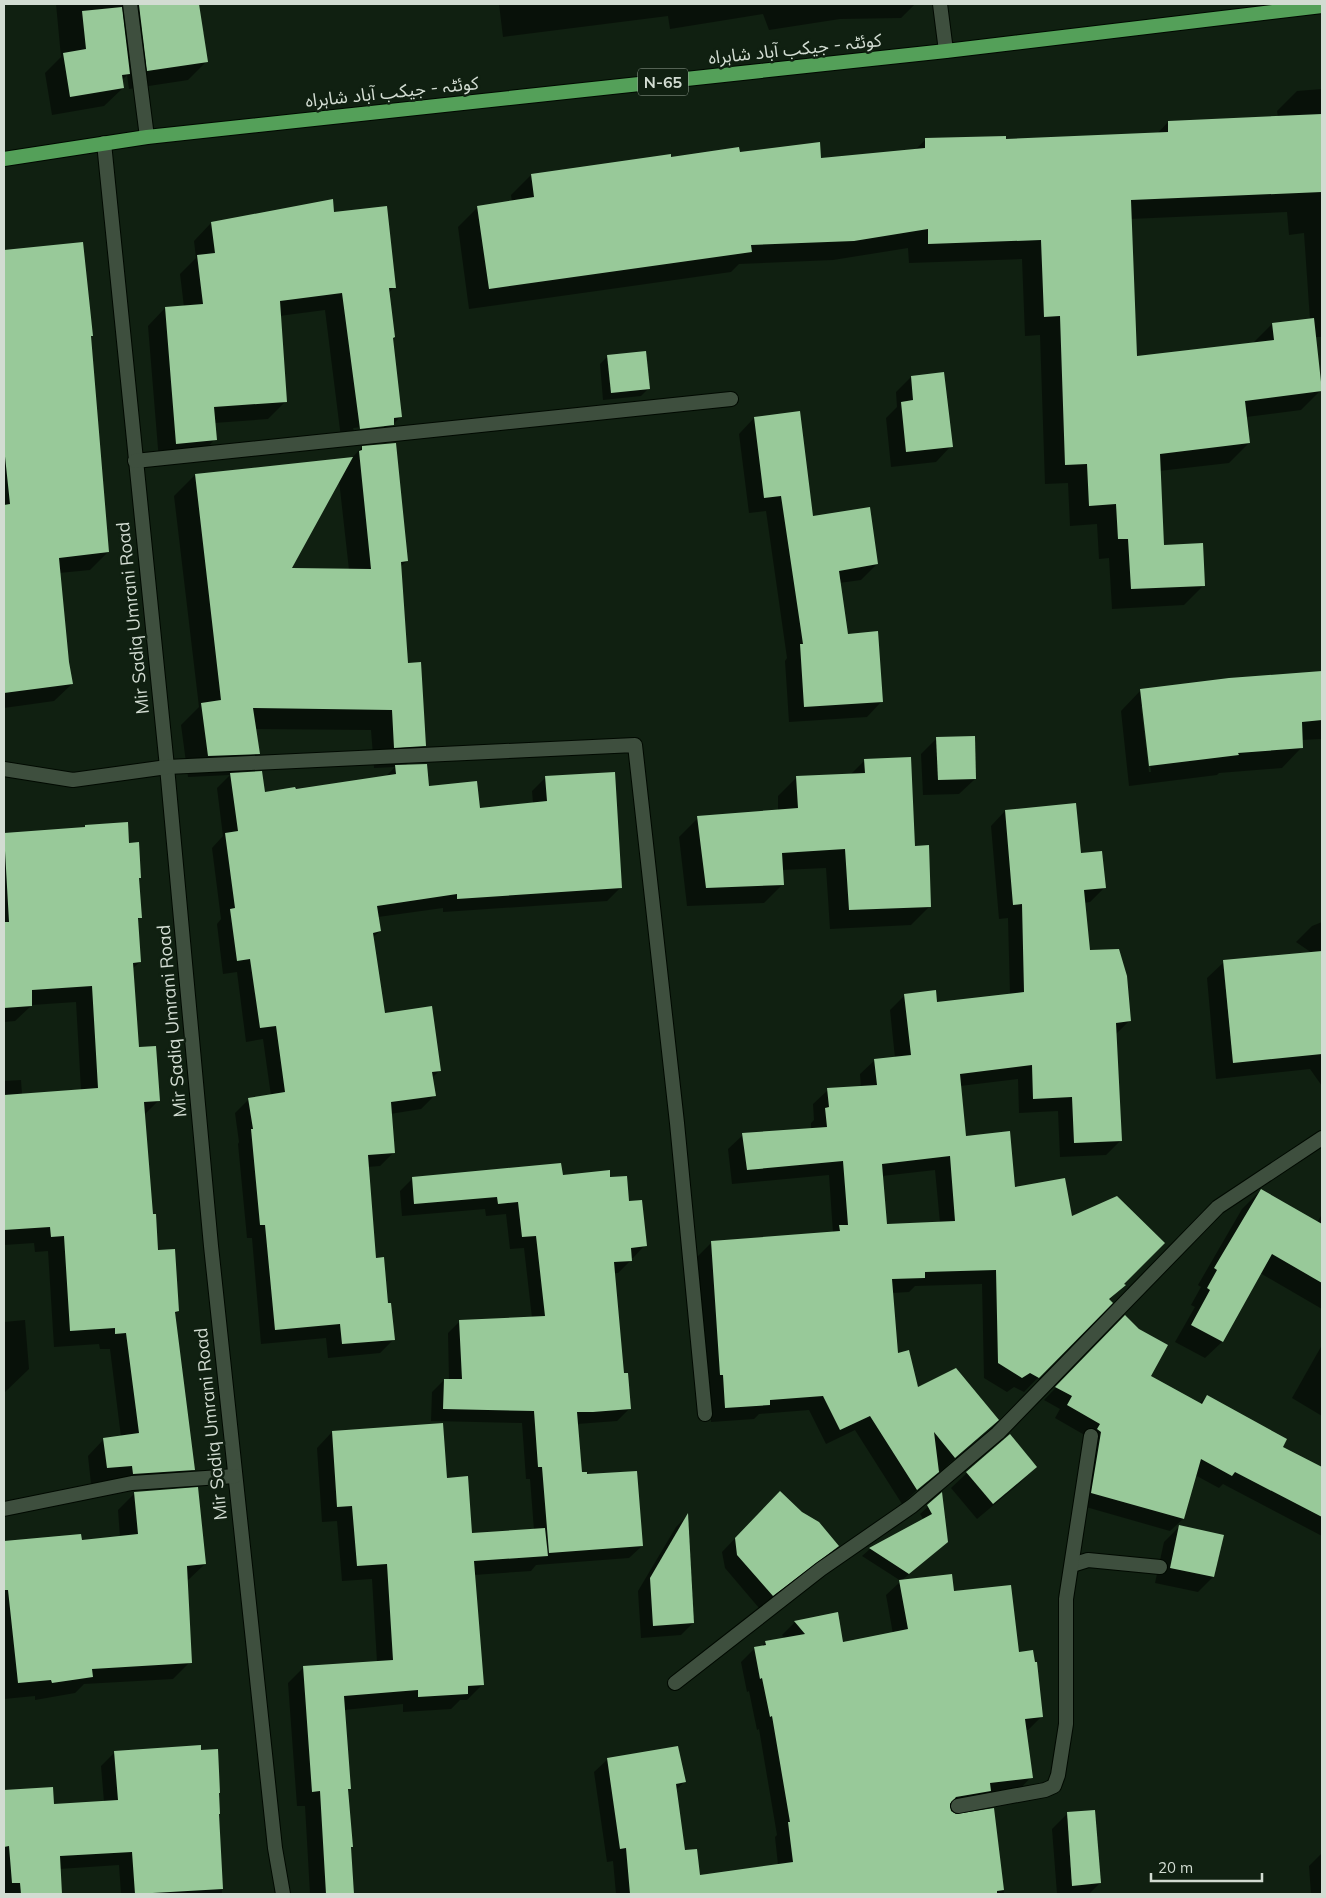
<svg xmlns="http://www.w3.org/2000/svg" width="1326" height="1898" font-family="Mulish,'Noto Sans Arabic',sans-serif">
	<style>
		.shadow { fill: #0007; fill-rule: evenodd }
		.building { fill: #98c999; fill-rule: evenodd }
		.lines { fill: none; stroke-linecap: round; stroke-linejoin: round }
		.minor-casing { stroke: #010901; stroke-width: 16 }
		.trunk-casing { stroke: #010901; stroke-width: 16 }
		.minor { stroke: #3e4f3e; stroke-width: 14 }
		.trunk { stroke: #54a059; stroke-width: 14 }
		.labels { text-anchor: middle; stroke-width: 5; stroke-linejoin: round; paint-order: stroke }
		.shield { fill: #102011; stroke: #98a498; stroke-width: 1 }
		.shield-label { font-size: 16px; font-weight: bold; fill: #d2dcd2 }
		.street-label { font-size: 18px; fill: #d2dcd2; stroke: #102011 }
	</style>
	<rect width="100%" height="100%" fill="#102011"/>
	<g class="shadow">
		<polygon points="56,4 198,4 207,61 188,80 129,89 127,75 122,80 123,88 104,106 52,115 45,73 61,57"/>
		<polygon points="499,4 915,4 901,18 840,19 769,30 763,14 670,29 668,16 503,37"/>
		<path d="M 1322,89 L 1322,337 L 1315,337 L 1321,390 L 1301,410 L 1246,417 L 1249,443 L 1229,463 L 1159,471 L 1163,546 L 1204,585 L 1184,605 L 1112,609 L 1109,558 L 1099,559 L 1097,524 L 1070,526 L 1068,483 L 1045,484 L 1040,335 L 1025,336 L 1022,259 L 909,263 L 908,248 L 833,260 L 739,264 L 731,272 L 469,309 L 458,227 L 478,207 L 512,202 L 511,195 L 531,175 L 670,158 L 739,153 L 820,159 L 915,150 L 926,139 L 1005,140 L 1157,134 L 1168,122 L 1278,117 L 1277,111 L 1297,91 ZM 1287,212 L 1289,235 L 1304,233 L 1310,320 L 1272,324 L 1253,343 L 1135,358 L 1130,219 Z"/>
		<path d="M 333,213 L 394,287 L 389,293 L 391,339 L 401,416 L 376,442 L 342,446 L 325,310 L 279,316 L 286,401 L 268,419 L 214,423 L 215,439 L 198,457 L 159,461 L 148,326 L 165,308 L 184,307 L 180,274 L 196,258 L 194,241 L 211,223 ZM 384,425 L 384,428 L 354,431 L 353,428 Z"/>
		<polygon points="82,243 108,552 90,570 59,573 67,662 72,684 54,701 4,708 4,251"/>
		<polygon points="607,357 649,388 641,396 603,400 600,364"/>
		<polygon points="911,377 951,446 936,462 891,467 886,418 897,407 896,392"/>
		<polygon points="754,418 812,517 877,564 861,580 839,583 847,635 882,701 867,717 789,722 785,661 787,658 766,511 749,513 739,434"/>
		<path d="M 362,447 L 407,561 L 400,567 L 406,665 L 425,746 L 405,766 L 428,788 L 479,809 L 533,803 L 532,791 L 546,777 L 621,887 L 607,901 L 443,912 L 443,908 L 378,917 L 380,931 L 372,938 L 384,1015 L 440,1070 L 432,1078 L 435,1095 L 421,1109 L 390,1114 L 394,1152 L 380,1166 L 367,1167 L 375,1259 L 394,1339 L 380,1353 L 328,1358 L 326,1338 L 261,1344 L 252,1238 L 247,1238 L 238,1144 L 239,1142 L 235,1113 L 249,1099 L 271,1096 L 263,1039 L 246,1042 L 237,972 L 223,974 L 217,924 L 221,919 L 212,848 L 223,836 L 217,788 L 230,775 L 188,777 L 181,725 L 199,707 L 174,496 L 195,475 L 351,459 ZM 339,480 L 349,570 L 290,569 ZM 255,729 L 371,730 L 374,768 L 395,767 L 385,777 L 264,793 L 238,774 L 258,753 Z"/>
		<path d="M 1322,673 L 1322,737 L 1321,739 L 1302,740 L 1302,747 L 1282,768 L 1219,773 L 1217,775 L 1129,786 L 1121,711 L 1141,690 L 1229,679 ZM 1141,706 L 1144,706 L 1151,772 L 1149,772 Z"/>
		<polygon points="937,738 975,779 959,794 923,795 921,754"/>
		<polygon points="865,760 930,906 911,925 830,929 826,868 782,870 783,884 764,903 687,906 679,837 698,818 778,811 778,796 797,777 850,775"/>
		<path d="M 1005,811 L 1080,854 L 1104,888 L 1090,902 L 1084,903 L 1089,951 L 1129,1021 L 1116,1034 L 1120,1141 L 1106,1155 L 1060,1157 L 1058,1111 L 1019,1113 L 1018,1079 L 960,1086 L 965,1137 L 1014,1189 L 1071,1217 L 1124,1285 L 1109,1300 L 1111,1303 L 1024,1392 L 1014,1387 L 1007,1392 L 984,1378 L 982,1284 L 915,1286 L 909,1292 L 892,1293 L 897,1354 L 917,1389 L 982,1434 L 940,1472 L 939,1470 L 902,1504 L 855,1430 L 826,1444 L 809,1410 L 759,1414 L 754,1419 L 711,1422 L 697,1257 L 711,1243 L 833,1233 L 829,1175 L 732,1184 L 728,1149 L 743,1135 L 811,1129 L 811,1123 L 814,1120 L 813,1104 L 828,1090 L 861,1088 L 860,1074 L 875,1060 L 895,1058 L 890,1010 L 905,995 L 936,1003 L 1010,995 L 1008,918 L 999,919 L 991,826 ZM 935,1170 L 940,1223 L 886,1225 L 882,1176 Z"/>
		<polygon points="86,826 128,844 140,877 138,880 140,917 137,921 140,962 132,969 138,1048 159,1100 144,1115 152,1215 157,1251 178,1311 174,1315 194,1469 178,1486 116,1481 91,1484 88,1456 104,1439 121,1437 110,1349 100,1349 99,1344 54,1347 48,1251 35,1252 34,1243 4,1245 4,1081 21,1080 22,1094 81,1090 76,1002 32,1005 15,1021 4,1022 4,834 84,828"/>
		<polygon points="1322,922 1322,1086 1310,1069 1216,1079 1207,978 1224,962 1312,953 1296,942 1312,926"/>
		<polygon points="562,1176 609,1179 628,1203 645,1245 633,1258 630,1258 631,1260 618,1273 614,1273 623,1374 630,1408 617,1421 577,1424 580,1473 642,1546 629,1558 536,1565 531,1571 474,1575 483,1684 467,1700 460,1700 451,1709 403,1712 403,1704 344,1710 350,1788 347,1792 354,1894 310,1894 305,1806 297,1806 288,1683 303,1668 377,1662 372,1579 342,1581 337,1521 322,1522 317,1448 332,1432 446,1479 471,1535 534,1530 530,1479 526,1479 522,1423 431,1421 432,1392 444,1380 449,1380 448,1333 460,1321 532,1318 524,1248 510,1249 506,1214 486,1216 485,1209 402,1216 400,1191 413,1178"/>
		<polygon points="1261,1190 1317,1223 1322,1214 1322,1309 1260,1273 1222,1342 1205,1358 1175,1342 1195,1307 1191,1305 1201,1287 1198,1285 1242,1209"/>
		<polygon points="1125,1317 1149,1376 1199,1404 1207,1396 1281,1447 1322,1469 1322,1536 1223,1484 1219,1488 1195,1475 1183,1519 1170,1531 1079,1505 1088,1437 1055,1418 1060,1409 1044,1400"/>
		<polygon points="25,1320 29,1369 4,1393 4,1322"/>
		<polygon points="1322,1345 1322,1416 1292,1398"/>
		<polygon points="1036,1467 1020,1483 977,1519 951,1488 967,1473"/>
		<polygon points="135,1493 205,1564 187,1581 190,1662 173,1679 84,1684 75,1693 35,1700 35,1696 4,1699 4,1543 80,1535 80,1542 120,1537 118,1510"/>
		<polygon points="941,1495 939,1549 901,1581 862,1556 870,1549 924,1520 920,1514"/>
		<polygon points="767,1505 801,1513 816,1520 838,1546 825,1559 759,1608 725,1568 722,1552"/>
		<polygon points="687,1516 693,1623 681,1635 641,1638 638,1591 676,1527"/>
		<polygon points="1180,1526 1213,1577 1198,1592 1155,1583 1164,1542"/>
		<polygon points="900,1582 953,1592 1018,1654 1042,1716 1028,1730 1025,1730 1031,1777 1018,1791 976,1804 949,1809 951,1813 959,1816 993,1810 1004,1894 616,1894 613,1861 607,1862 594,1772 608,1759 685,1781 676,1790 684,1852 699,1876 778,1865 775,1837 777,1835 759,1729 757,1730 749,1691 747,1692 741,1662 755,1648 761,1647 766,1642 785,1639 782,1635 795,1622 842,1643 893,1634 886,1595"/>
		<polygon points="115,1752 218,1794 222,1894 121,1894 119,1865 59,1869 61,1894 4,1894 4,1791 52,1788 53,1805 104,1802 101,1766"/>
		<polygon points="1067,1814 1100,1883 1089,1894 1057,1894 1052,1829"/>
		<polygon points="1322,1853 1322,1894 1311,1894 1309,1866"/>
	</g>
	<g class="building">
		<polygon points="154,4 199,4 208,62 147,71 139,5"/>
		<polygon points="122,7 130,74 122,75 124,88 70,97 63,53 86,49 82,11"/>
		<polygon points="1322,114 1322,192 1131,200 1137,356 1274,340 1272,323 1314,318 1322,391 1245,401 1250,443 1160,454 1164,545 1203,543 1205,586 1131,589 1128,539 1118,539 1116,504 1089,506 1087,464 1065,465 1060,316 1044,317 1041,240 928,244 928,229 854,241 751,245 752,252 489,289 477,206 534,197 531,174 671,154 671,157 739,147 740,152 820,142 821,158 925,148 925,138 1006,136 1006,139 1168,132 1168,121"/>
		<polygon points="333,199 334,212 387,206 396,288 389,288 395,337 393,338 402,417 394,418 394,425 360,429 342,293 280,301 287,402 214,407 217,440 176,444 165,307 203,304 197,255 215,253 211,222"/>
		<polygon points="83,242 93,336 91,336 109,552 59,558 69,662 73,684 4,693 4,505 10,504 4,447 4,250"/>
		<polygon points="646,351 650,389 611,393 607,355"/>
		<polygon points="944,372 953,447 906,452 901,402 913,400 911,376"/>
		<polygon points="800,411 813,516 870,507 878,564 839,571 848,634 878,631 883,702 804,707 800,644 803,644 781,496 764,498 754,417"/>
		<polygon points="396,443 408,561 401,562 408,663 421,662 426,746 394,748 392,710 253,708 260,754 208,756 201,703 221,700 195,474 353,457 292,568 371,569 359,451 362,450 362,446"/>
		<polygon points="1322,671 1322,720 1302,722 1303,748 1238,753 1239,755 1149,766 1140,689 1229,678"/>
		<polygon points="975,736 976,779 938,780 936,737"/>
		<polygon points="911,757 915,846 929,845 931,907 849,910 845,849 782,853 784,885 706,888 697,816 798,808 796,776 865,773 864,759"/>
		<polygon points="427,764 429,786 477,781 480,808 547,801 545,776 615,772 622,888 457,899 457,894 377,906 381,931 373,933 385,1013 432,1006 441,1071 432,1072 436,1096 391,1102 395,1153 368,1155 376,1258 384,1257 388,1303 391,1303 395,1340 342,1344 340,1324 275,1330 265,1225 260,1225 251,1129 253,1129 248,1098 285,1092 276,1026 260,1028 250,959 237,961 230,909 235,908 225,833 238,831 230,773 262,771 265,792 295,787 296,789 396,774 395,765"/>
		<path d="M 1076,803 L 1081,853 L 1102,851 L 1106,888 L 1084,890 L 1090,950 L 1119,949 L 1127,976 L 1131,1021 L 1116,1023 L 1122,1141 L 1074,1143 L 1072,1097 L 1033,1099 L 1032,1065 L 960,1074 L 966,1136 L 1010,1131 L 1015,1187 L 1065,1178 L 1072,1216 L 1117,1196 L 1165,1243 L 1124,1284 L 1126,1285 L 1109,1299 L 1113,1303 L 1039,1378 L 1030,1373 L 1022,1378 L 998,1363 L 996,1270 L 925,1272 L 925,1278 L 892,1279 L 898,1353 L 909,1350 L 918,1387 L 956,1368 L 999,1420 L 955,1458 L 934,1432 L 939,1472 L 917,1490 L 870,1416 L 840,1430 L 823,1396 L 770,1400 L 770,1405 L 725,1408 L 723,1375 L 720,1375 L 711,1241 L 840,1231 L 839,1225 L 848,1225 L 843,1161 L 747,1170 L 742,1133 L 827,1127 L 825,1108 L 829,1107 L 827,1088 L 877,1085 L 874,1059 L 911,1055 L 904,994 L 936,990 L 937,1002 L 1024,992 L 1022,904 L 1013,905 L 1005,810 ZM 950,1156 L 955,1221 L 887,1224 L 882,1164 Z"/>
		<polygon points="128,822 129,843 139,842 141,878 139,878 142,918 138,918 141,962 133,963 139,1047 156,1046 160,1101 144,1102 153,1214 156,1214 158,1250 175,1249 179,1311 175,1312 195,1470 133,1474 132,1466 107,1468 103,1438 139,1433 126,1333 115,1334 115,1328 70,1331 64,1236 51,1237 50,1227 4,1230 4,1095 98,1088 92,986 32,990 32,1006 4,1008 4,922 9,922 4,833 85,827 85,825"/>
		<polygon points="1322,951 1322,1054 1233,1063 1223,960"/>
		<polygon points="561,1163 563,1175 610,1170 610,1177 627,1176 629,1201 642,1200 647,1246 631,1248 632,1261 614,1262 624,1373 628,1373 631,1409 593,1412 577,1412 582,1472 587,1472 587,1474 637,1471 643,1546 549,1553 542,1467 538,1467 534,1411 443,1409 444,1379 462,1379 459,1320 545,1316 536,1236 522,1237 518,1202 498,1204 497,1197 414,1204 412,1177"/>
		<polygon points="1261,1189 1322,1224 1322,1283 1272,1254 1223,1342 1191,1325 1210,1290 1207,1288 1217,1270 1214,1268"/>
		<polygon points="1125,1315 1139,1329 1168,1345 1151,1376 1202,1404 1207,1395 1287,1439 1283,1447 1322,1467 1322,1517 1235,1472 1232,1476 1201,1459 1184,1519 1091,1493 1101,1432 1097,1429 1100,1424 1067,1405 1072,1396 1055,1387"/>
		<polygon points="443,1423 447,1478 468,1476 472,1533 545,1528 548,1556 474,1561 484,1685 468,1686 468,1694 418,1697 418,1690 344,1696 351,1789 348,1789 353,1847 351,1847 354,1894 326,1894 320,1791 312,1792 303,1666 393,1660 387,1564 357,1566 352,1506 337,1507 332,1431"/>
		<polygon points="1010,1434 1037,1467 993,1504 966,1472"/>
		<polygon points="198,1487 206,1564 187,1566 192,1663 92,1669 93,1677 52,1683 51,1680 18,1683 8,1590 4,1590 4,1541 81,1534 82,1540 138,1534 134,1492"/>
		<polygon points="780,1491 802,1512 819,1522 839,1546 773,1596 737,1555 735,1538"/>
		<polygon points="942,1492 948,1542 909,1574 869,1548 932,1514 927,1505"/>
		<polygon points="688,1513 694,1623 653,1626 650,1578"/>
		<polygon points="1179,1525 1224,1535 1214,1577 1170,1568"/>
		<polygon points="952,1574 954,1591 1011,1585 1019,1652 1033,1650 1035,1662 1037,1662 1043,1717 1025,1719 1033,1778 990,1783 991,1791 956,1797 950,1804 951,1811 956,1814 994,1808 1004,1890 997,1891 997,1894 630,1894 626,1848 620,1849 607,1758 678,1746 686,1782 676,1784 685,1850 697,1849 700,1875 793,1862 788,1822 790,1822 772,1716 770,1717 762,1678 760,1679 754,1647 766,1645 765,1641 805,1634 794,1621 838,1612 843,1642 908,1629 899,1580"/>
		<polygon points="201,1745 201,1750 218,1749 220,1793 219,1793 220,1814 219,1814 223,1889 135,1894 132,1852 60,1856 62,1894 21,1894 20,1883 12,1883 9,1846 4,1847 4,1790 53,1787 54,1804 118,1800 114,1751"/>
		<polygon points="1095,1810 1101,1883 1072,1886 1067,1812"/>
	</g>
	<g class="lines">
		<g class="minor-casing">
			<g id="minor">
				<polyline points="130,4 147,137"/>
				<polyline points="940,4 946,51"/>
				<polyline points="104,143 167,767 211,1246 275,1848 283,1894"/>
				<polyline points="135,461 731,399"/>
				<polyline points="4,769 73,780 167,767 635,745 677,1123 705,1414"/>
				<polyline points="4,1509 132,1483 235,1476"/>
				<polyline points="1072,1565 1088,1560 1160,1567"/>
				<polyline points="675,1683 821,1569 912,1506 998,1433 1218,1207 1322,1138"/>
				<polyline points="958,1806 1045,1790 1054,1786 1058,1775 1066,1724 1066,1599 1091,1436"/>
			</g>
		</g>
		<g class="trunk-casing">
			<polyline id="trunk" points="4,159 147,137 946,51 1322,6"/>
		</g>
		<use href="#minor" class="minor"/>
		<use href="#trunk" class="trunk"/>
	</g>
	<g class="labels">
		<rect class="shield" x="638" y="68.5" width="50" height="27" rx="4"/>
		<g class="shield-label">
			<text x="663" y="88">N-65</text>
		</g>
		<g class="street-label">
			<text transform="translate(795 49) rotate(-6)" y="6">کوئٹہ - جیکب آباد شاہراہ</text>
			<text transform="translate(392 92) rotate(-6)" y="6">کوئٹہ - جیکب آباد شاہراہ</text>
			<text transform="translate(133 618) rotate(-96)" y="6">Mir Sadiq Umrani Road</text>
			<text transform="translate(172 1021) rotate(-95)" y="6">Mir Sadiq Umrani Road</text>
			<text transform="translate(211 1424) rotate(-96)" y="6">Mir Sadiq Umrani Road</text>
		</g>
	</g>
	<rect width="1326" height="1898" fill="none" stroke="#d2dcd2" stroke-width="10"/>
	<path d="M1151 1873v8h111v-8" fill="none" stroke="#d2dcd2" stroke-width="2.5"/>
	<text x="1158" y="1873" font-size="15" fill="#d2dcd2" stroke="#102011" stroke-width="4" paint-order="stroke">20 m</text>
</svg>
